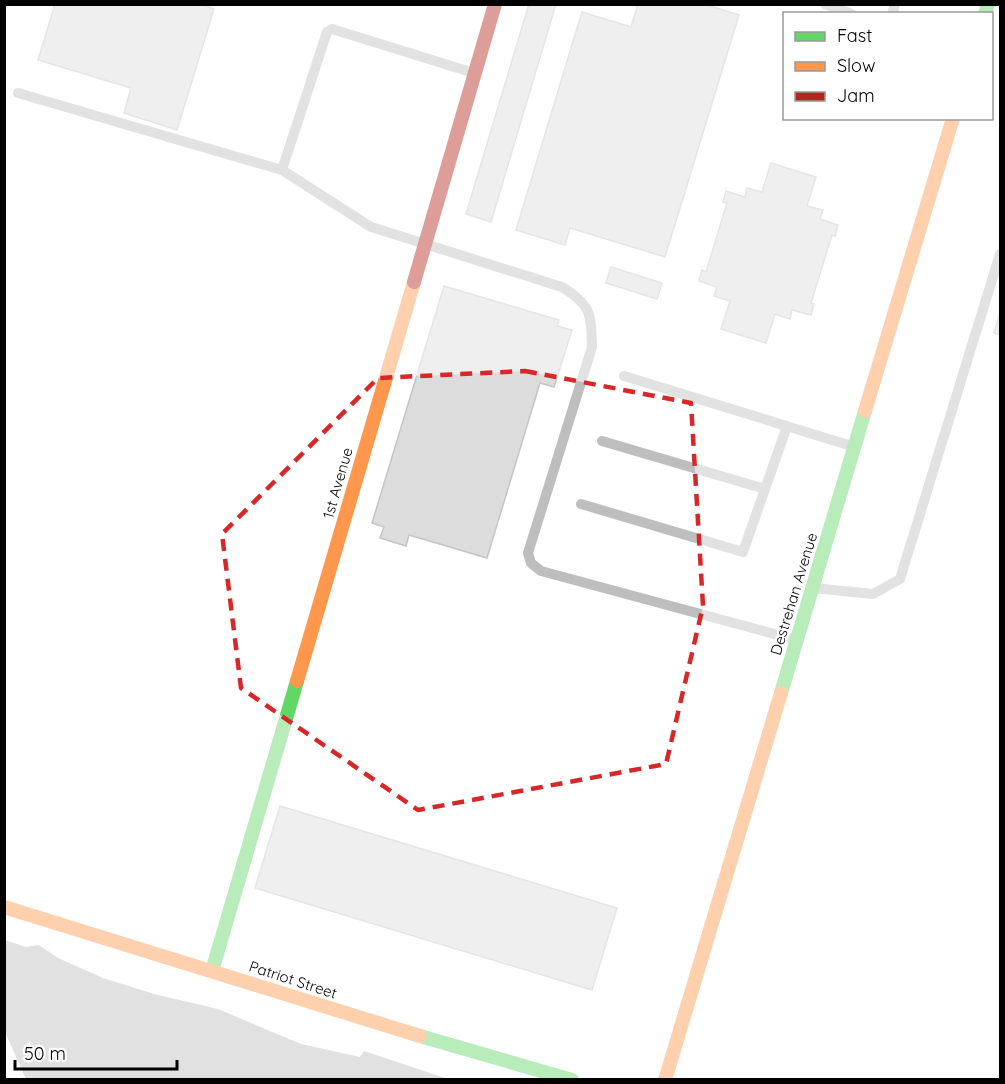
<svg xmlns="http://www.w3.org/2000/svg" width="1005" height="1084" font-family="Quicksand,sans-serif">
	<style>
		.water { fill: #bcbcbc }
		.building { fill: #dcdcdc; stroke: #c5c5c5; stroke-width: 1.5 }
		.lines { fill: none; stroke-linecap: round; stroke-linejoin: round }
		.lane { stroke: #bebebe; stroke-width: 10 }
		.fast { stroke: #63d668; stroke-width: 14 }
		.slow { stroke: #ff974d; stroke-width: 14 }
		.jam { stroke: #b3261e; stroke-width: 14 }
		.marked { fill: none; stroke: #d62828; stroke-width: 4.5; stroke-dasharray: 12 8; stroke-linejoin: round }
		.labels { text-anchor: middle; stroke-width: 4.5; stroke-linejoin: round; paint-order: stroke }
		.street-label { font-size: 15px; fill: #000; stroke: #fff }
	</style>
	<rect width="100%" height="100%" fill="#fff"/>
	<polygon class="water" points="5,940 26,947 39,945 58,958 103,978 154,994 218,1009 301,1044 360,1057 364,1051 445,1078 458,1079 26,1079 5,1032"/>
	<g class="building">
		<polygon points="55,4 200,4 214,9 177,130 124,113 131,88 38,60"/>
		<polygon points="529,4 556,4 491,222 466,214"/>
		<polygon points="638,4 704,4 739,15 665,257 570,228 565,245 516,230 582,12 631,27"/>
		<polygon points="771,163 816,177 807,206 823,210 820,219 838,225 835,236 832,235 811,303 814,304 811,315 792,310 790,319 775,314 766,343 721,329 730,301 714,296 717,287 699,281 702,270 706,272 727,203 723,202 726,191 745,197 747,188 762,192"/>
		<polygon points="611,267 662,283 657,299 606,283"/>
		<polygon points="444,286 559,320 557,326 572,330 554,387 540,383 487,558 409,535 406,546 380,538 384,527 372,523"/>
		<polygon points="1000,312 1000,335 994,333"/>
		<polygon points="280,806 617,908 592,990 255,888"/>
	</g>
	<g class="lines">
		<g class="lane">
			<polyline points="825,4 852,14"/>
			<polyline points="892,14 895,4"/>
			<path d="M 18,93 L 282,170 L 371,227 L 562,287 C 591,305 591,313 592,347 L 528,553 L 531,563 L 541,571 L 797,640"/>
			<polyline points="282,170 327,32 332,29 474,73"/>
			<polyline points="624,376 855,447"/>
			<polyline points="602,441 765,489 787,426"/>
			<polyline points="581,504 743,552 765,489"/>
			<polyline points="813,588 873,594 900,579 1000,254"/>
		</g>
		<g class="fast">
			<polyline points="985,14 988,4"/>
			<polyline points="781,693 865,411"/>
			<polyline points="212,971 297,681"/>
			<polyline points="420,1036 572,1080"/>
		</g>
		<g class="slow">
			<polyline points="865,411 953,118"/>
			<polyline points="297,681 414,282"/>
			<polyline points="4,907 420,1036"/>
			<polyline points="665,1080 781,693"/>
		</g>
		<polyline class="jam" points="414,282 495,4"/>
	</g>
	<path d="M0 0H1005V1084H0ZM 525,371 L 691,403 L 703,606 L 666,764 L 418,810 L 241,688 L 222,534 L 378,378 Z" fill="#fff" fill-opacity=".55" fill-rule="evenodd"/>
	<path class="marked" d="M 525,371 L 691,403 L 703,606 L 666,764 L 418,810 L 241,688 L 222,534 L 378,378 Z"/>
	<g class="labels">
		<g class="street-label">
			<text transform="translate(338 483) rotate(-74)" y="5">1st Avenue</text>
			<text transform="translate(794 594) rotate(-73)" y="5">Destrehan Avenue</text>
			<text transform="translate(293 980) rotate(18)" y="5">Patriot Street</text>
		</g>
	</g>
	<rect width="1005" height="1084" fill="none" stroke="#000000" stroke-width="12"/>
	<rect x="783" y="12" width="210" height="108" fill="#ffffff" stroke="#999999" stroke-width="1.5"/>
	<rect x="795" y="32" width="30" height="9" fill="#63d668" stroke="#999999" stroke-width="1.5"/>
	<text x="837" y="42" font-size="18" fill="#000000">Fast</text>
	<rect x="795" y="62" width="30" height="9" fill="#ff974d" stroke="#999999" stroke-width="1.5"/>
	<text x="837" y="72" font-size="18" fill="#000000">Slow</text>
	<rect x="795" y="92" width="30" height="9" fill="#b3261e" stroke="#999999" stroke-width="1.5"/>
	<text x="837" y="102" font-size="18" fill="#000000">Jam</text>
	<path d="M15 1060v9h162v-9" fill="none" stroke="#000000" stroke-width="3"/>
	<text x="24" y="1060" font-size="18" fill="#000000" stroke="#ffffff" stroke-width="4.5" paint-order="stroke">50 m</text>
</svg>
